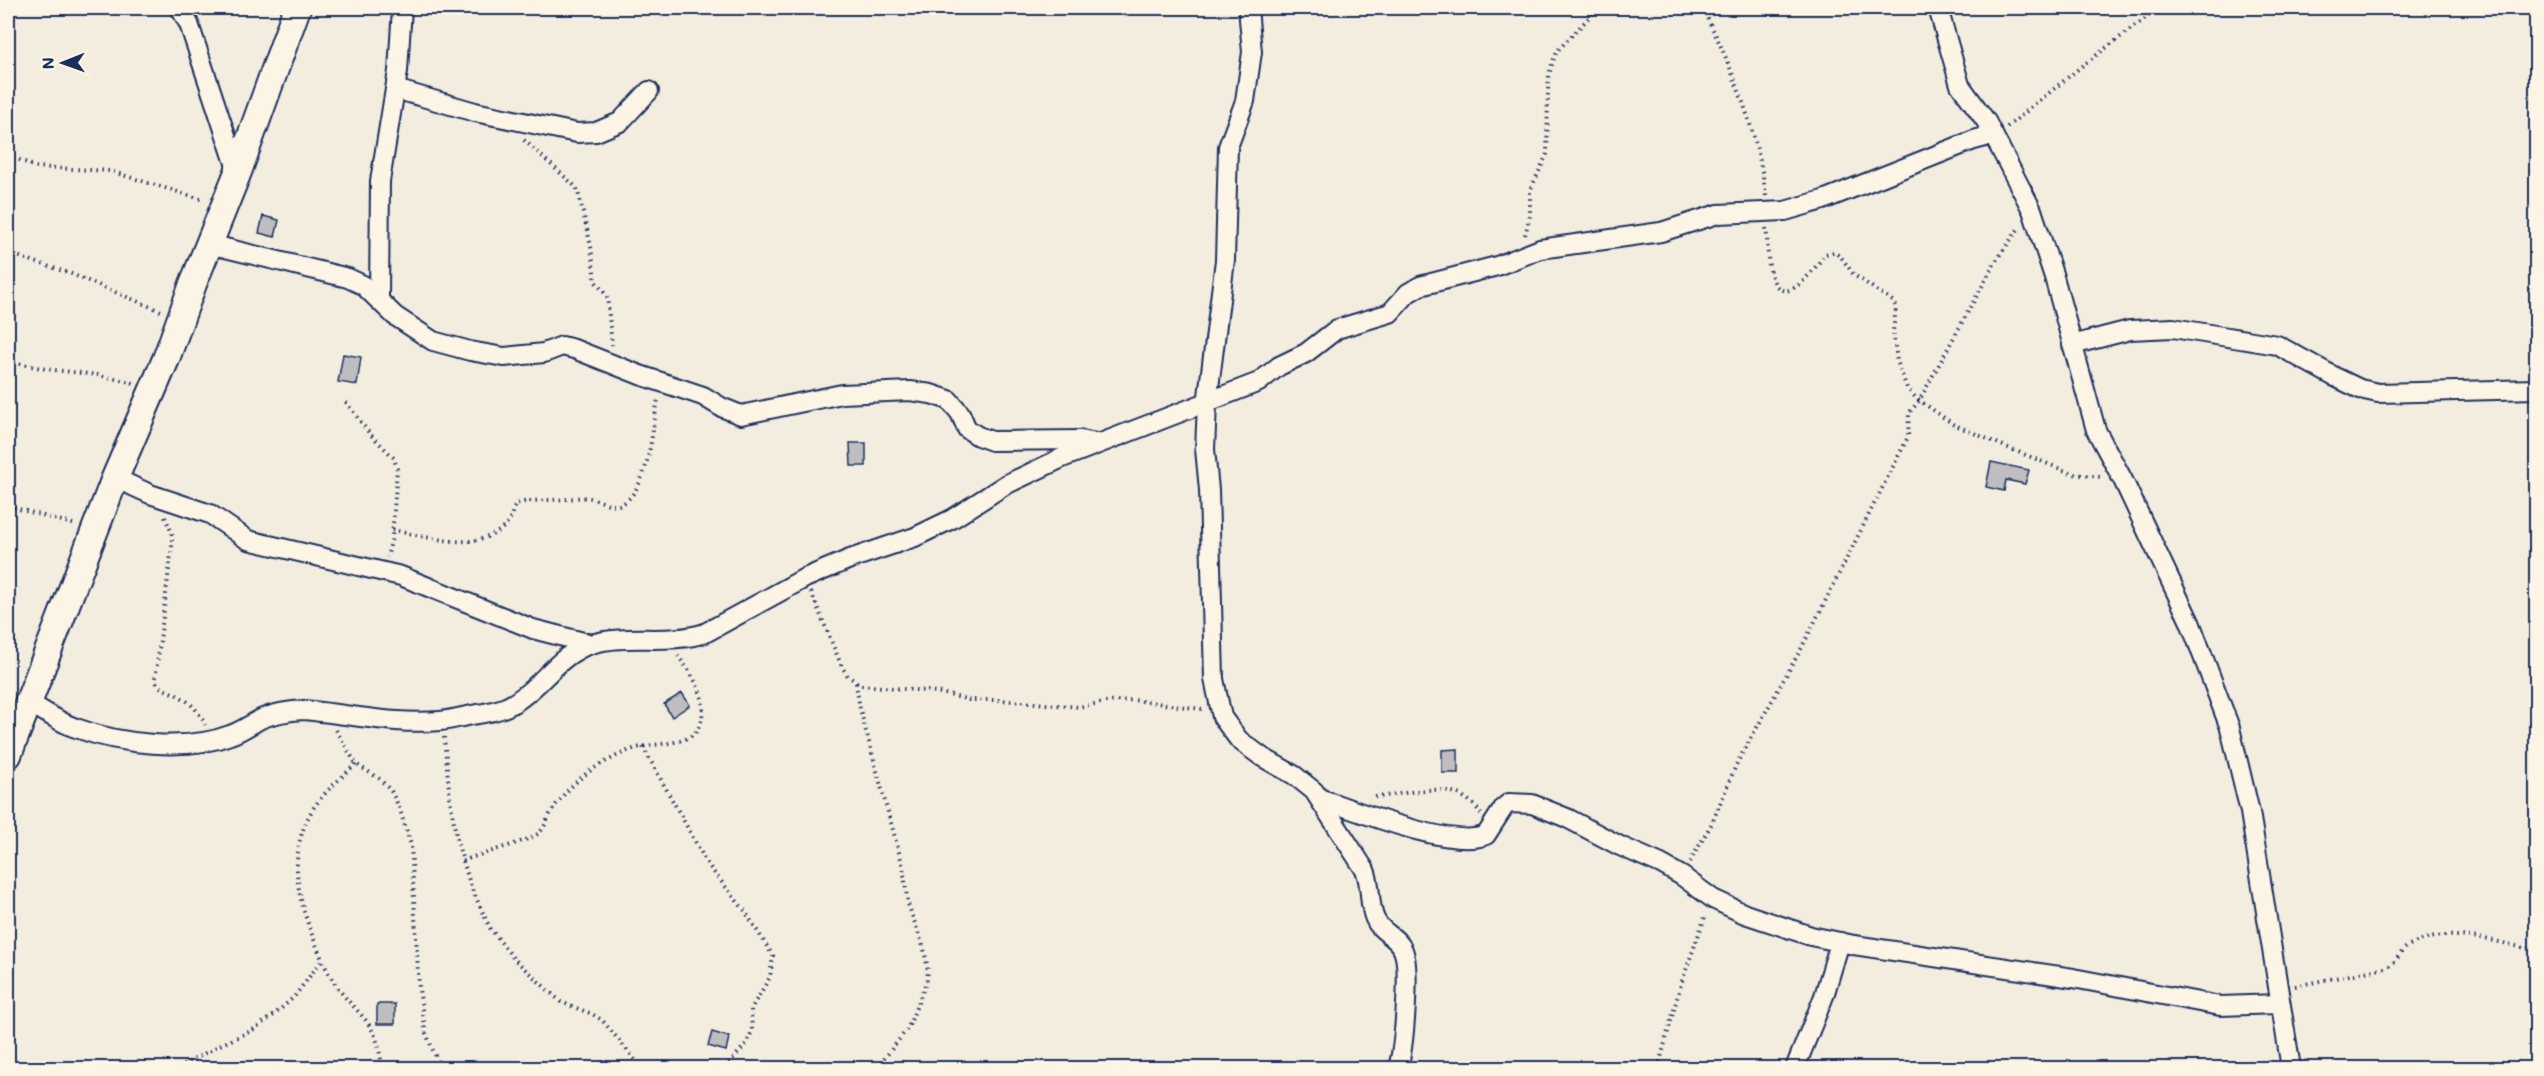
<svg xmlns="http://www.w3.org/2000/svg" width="2544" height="1076" font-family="Mali,sans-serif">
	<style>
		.building { fill: #bebec0; stroke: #1b2f5e; stroke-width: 1.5 }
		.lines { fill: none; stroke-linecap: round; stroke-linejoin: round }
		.street-casing { stroke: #1b2f5e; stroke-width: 22 }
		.secondary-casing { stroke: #1b2f5e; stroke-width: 30 }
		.path { stroke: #1b2f5e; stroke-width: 4; stroke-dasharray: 1.5 4.5; stroke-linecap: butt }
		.street { stroke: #fcf5e5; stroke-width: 18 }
		.secondary { stroke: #fcf5e5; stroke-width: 26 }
	</style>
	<rect width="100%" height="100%" fill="#f3ede0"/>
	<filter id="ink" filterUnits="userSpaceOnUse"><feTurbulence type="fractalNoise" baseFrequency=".0167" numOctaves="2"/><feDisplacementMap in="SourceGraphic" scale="12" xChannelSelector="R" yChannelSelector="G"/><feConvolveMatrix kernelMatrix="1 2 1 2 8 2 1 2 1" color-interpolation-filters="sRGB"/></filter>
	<g filter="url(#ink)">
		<g class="building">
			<polygon points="263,216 279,220 275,237 259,233"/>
			<polygon points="343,354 361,357 357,385 338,382"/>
			<polygon points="850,443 866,443 866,466 851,466"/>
			<polygon points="1991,462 2029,470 2025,484 2006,480 2004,491 1986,487"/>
			<polygon points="682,693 690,705 672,717 664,704"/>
			<polygon points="1458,749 1458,773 1442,773 1442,750"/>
			<rect x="377" y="1004" width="18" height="20"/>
			<polygon points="712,1032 729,1037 726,1051 708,1046"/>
		</g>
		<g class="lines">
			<g class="street-casing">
				<g id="street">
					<polyline points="180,8 189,24 238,172"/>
					<path d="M 1248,8 L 1252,52 L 1245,101 L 1228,147 L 1225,260 L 1207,404 L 1205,449 L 1209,490 L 1214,679 L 1222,717 L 1239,740 L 1262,757 L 1294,775 L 1314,791 L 1365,870 C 1372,886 1368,904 1375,919 C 1381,933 1397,936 1403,950 C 1411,968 1404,1047 1398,1068"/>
					<polyline points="1938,8 1960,85 1986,121 2032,210 2054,277 2096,430 2123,480 2190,622 2230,728 2250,812 2291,1068"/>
					<polyline points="395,89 475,112 577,133 596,132 620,122 649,91"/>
					<polyline points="209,244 348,278 363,285 395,316 433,341 470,351 504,357 544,353 562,346 574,349 640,375 703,396 721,407 741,415 842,394 910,391 931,394 949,400 960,413 967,429 978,436 992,441 1081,440 1096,443"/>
					<polyline points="379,298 380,181 398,71 402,8"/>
					<polyline points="2072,345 2130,330 2173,328 2277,345 2335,377 2360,389 2378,393 2536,389"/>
					<polyline points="115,478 150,494 210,514 248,540 401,576 533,629 591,644"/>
					<path d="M 28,702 C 44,711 60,723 76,728 C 120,744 186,752 230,735 C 242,731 252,723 263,718 C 276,713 289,711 303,710 C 348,714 395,725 440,721 C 451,720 462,717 472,715 C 485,713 500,711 512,704 C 542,687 557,655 591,644 C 628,633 668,645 705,633 L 805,578 L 850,559 L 915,537 L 952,519 L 1005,485 L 1062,458 L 1259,382 L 1279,366 L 1306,353 L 1337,329 L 1390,313 L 1408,293 L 1420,286 L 1497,266 L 1540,249 L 1661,232 L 1718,214 L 1785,211 L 1823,200 L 1974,140 L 1993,135"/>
					<path d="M 1319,798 C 1355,810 1453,850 1486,835 L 1504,807 L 1509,803 L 1532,804 L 1567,818 L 1620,846 L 1661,864 L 1682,876 L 1713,899 L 1745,914 L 1811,936 L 1854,945 L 2073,978 L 2220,1006 L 2279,1004"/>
					<polyline points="1795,1068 1824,996 1840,942"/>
				</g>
			</g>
			<g class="secondary-casing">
				<polyline id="secondary" points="8,755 115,478 166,359 193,284 238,172 297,8"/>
			</g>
			<g class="path">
				<path d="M 1702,8 C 1730,60 1759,137 1766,196"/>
				<polyline points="2007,127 2082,66 2159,8"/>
				<polyline points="524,140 577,188 591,246 595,281 607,296 612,345"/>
				<polyline points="8,155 36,167 110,171 204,200"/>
				<path d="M 1766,228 C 1768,240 1767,253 1769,266 C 1779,318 1811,274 1825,254 L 1834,252 L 1841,257 L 1854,275 L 1894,302 L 1896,308 L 1893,331 L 1897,361 L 1907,388 L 1916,398 L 1953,424 L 2006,447 L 2073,474 L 2101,477"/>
				<polyline points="1525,235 1530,216 1530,191 1547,154 1548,91 1549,75 1553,61 1557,51 1598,8"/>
				<polyline points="8,253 69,273 161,311"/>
				<polyline points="8,361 46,369 98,375 134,383"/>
				<polyline points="346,402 369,433 394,458 397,469 392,538 387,557"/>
				<polyline points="8,506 76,525"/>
				<path d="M 165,517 L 172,533 L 172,546 L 155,680 C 160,690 170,691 179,696 C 191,702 200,713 205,725"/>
				<path d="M 392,530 C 419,535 461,548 487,537 C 495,534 504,529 509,521 C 512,516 512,509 517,504 C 523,500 557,500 567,499 C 574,498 582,497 590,498 C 601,500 615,510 625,502 C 650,483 652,428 658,399"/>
				<polyline points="811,592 842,667 848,676 861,685 937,692 969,700 1001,700 1079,707 1105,702 1133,700 1202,709"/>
				<polyline points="856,683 860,709 903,867 908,904 924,949 928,970 927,980 908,1028 877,1068"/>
				<polyline points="336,730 356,764 380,779 391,791 399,807 411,845 419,989 426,1033 440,1068"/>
				<polyline points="444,737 450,799 457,841 471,887 490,928 514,959 561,1002 592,1014 602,1020 642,1068"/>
				<polyline points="643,747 708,865 745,911 773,956 770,977 751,1009 752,1031 747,1043 725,1068"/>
				<path d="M 356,764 C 340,779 321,794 310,814 C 287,857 298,900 315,942 C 320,954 325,968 332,979 C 356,1018 377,1015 382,1068"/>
				<path d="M 1375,797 C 1415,794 1455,775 1481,814"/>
				<path d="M 463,861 C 480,853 530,842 540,832 C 546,826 548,816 553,809 C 568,787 587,770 611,759 C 620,754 631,749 641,747 C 658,743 691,745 699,727 C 711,700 693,676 678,656"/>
				<polyline points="1690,862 1712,823 1737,763 1801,649 1908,437 1909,413 1919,401 1997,259 2019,228"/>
				<path d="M 2295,986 L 2385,968 C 2400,962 2398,950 2412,944 C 2450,926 2498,942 2536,951"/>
				<polyline points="178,1068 220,1045 251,1031 274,1015 294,997 322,960"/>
				<polyline points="1658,1068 1681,984 1706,914"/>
			</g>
			<use href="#street" class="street"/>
			<use href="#secondary" class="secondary"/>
		</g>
	</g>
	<rect width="2544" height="1076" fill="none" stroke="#fcf5e5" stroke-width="30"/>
	<rect x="15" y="15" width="2514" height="1046" fill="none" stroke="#1b2f5e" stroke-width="2" filter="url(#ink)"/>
	<g transform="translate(63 63) rotate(269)" stroke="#fcf5e5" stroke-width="4.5" paint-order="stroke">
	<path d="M0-4.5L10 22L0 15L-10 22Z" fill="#1b2f5e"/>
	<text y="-9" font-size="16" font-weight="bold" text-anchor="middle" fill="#1b2f5e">N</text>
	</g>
</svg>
